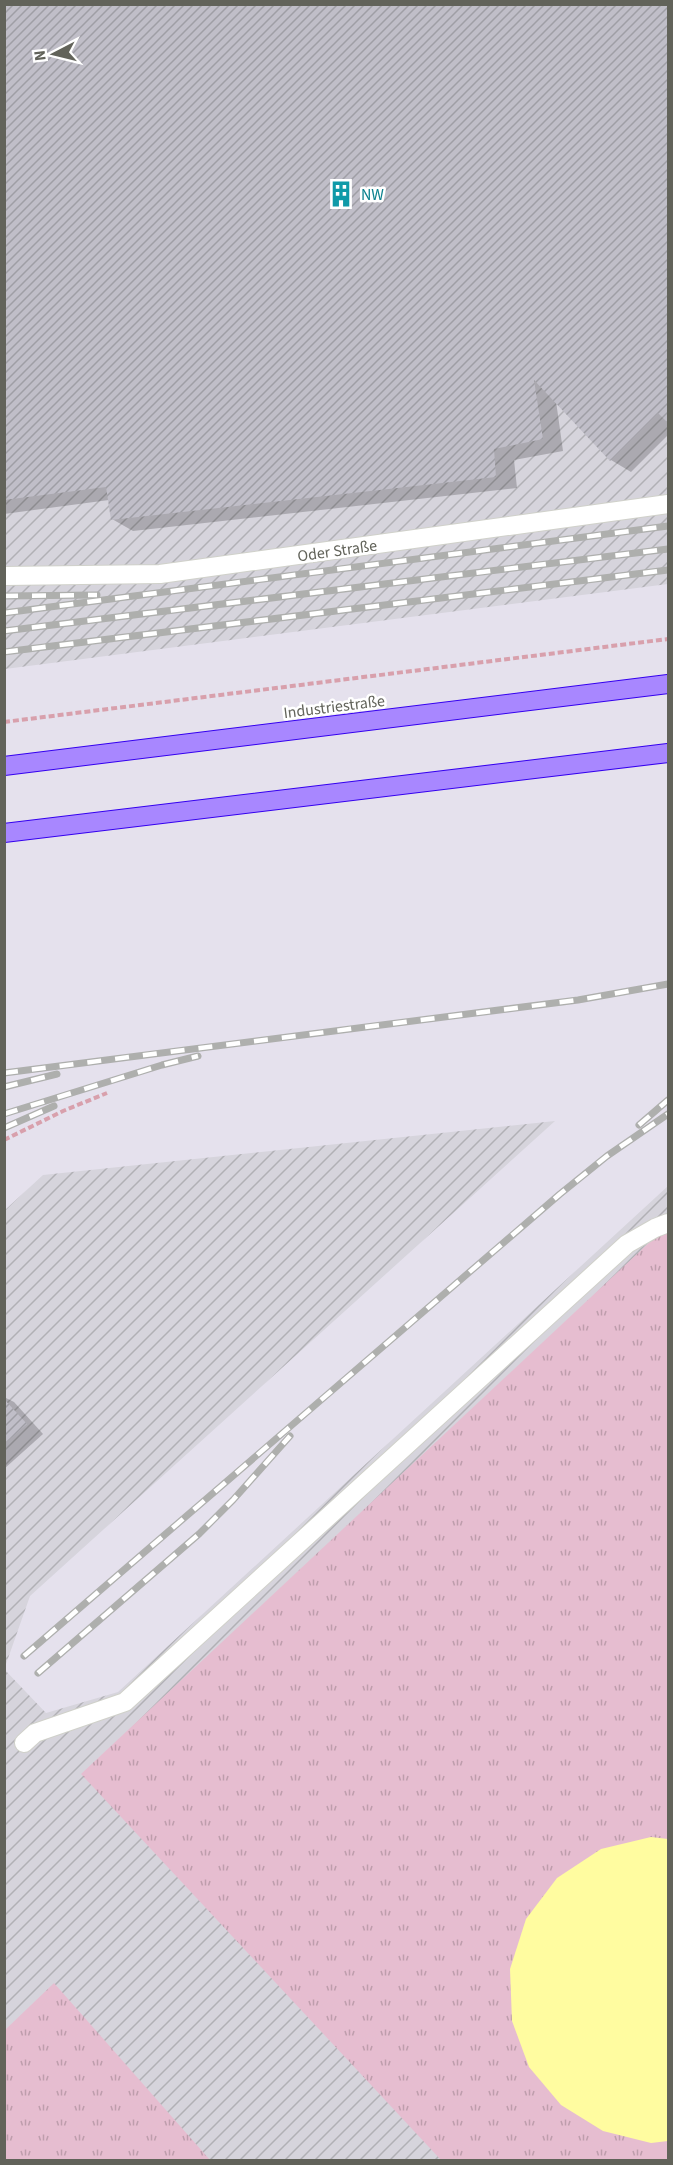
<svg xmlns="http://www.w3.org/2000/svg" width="673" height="2165" font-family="'Source Sans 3',sans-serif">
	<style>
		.industrial { fill: url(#industrial-furrows) }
		.grass { fill: url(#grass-tufts) }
		.water { fill: #fffca0 }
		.shadow { fill: #0003 }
		.building { fill: url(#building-hatch) }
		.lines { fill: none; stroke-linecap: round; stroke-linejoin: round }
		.lane-casing { stroke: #d0d1ca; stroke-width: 20 }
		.highway-casing { stroke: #3400ef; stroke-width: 20 }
		.path { stroke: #d8a0ac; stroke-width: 4; stroke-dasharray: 6 3; stroke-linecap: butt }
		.lane { stroke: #fff; stroke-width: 18 }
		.highway { stroke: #a887ff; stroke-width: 18 }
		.rail-casing { stroke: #aeafad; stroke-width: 7 }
		.rail { stroke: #fff; stroke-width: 4.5; stroke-dasharray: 14; stroke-linecap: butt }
		.labels { text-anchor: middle; stroke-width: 5; stroke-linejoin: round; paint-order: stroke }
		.culture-label { font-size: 16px; fill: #0d838f; stroke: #fff; text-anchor: start }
		.street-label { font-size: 16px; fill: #62635a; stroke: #fff }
	</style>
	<defs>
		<pattern id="industrial-furrows" width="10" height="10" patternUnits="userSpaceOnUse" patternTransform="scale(1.5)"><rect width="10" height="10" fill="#d6d4dc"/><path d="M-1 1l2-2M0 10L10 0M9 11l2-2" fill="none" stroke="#b1b0b5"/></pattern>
		<pattern id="grass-tufts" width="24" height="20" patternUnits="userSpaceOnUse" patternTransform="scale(1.5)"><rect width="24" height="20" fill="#e6bdd0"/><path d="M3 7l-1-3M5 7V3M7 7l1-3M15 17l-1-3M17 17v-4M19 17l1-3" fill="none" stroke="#be9dac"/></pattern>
		<pattern id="building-hatch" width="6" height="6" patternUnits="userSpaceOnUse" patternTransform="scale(1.5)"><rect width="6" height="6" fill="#c0bec8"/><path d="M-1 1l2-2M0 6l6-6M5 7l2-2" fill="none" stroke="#9f9ea5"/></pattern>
	</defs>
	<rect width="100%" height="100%" fill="#e5e1ed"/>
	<g class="industrial">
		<polygon points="4,5 668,5 668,584 5,669"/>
		<polygon points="555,1121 30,1596 5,1667 5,1210 43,1175"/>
		<polygon points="668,1186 668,2160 5,2160 4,1669 46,1713 118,1692"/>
	</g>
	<g class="grass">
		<polygon points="668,1225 668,2160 441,2160 81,1774"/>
		<polygon points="54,1983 210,2160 5,2160 5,2030"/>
	</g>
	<polygon class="water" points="651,1837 668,1839 668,2141 651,2143 603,2131 561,2105 529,2067 512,2021 510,1969 526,1919 557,1878 601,1849"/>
	<g class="shadow">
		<polygon points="4,4 668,4 668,435 631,472 611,460 556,401 563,451 514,460 517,488 133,531 112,519 109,500 4,514"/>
		<polygon points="4,1397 14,1402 43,1434 4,1469"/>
	</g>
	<g class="building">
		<polygon points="4,4 668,4 668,423 658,413 610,461 534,380 543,439 494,449 496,477 111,520 106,487 4,500"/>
		<polygon points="4,1399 27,1424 4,1444"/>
	</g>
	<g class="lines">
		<g class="lane-casing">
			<g id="lane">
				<polyline points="4,576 160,574 668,504"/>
				<polyline points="24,1743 35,1733 125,1702 627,1244 655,1228 668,1223"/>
			</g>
		</g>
		<g class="highway-casing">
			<g id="highway">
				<polyline points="4,766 668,684"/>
				<polyline points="4,833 668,753"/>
			</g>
		</g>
		<g class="path">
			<polyline points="4,722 668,639"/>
			<polyline points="4,1140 63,1111 107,1093"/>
		</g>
		<use href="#lane" class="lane"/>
		<use href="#highway" class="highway"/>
		<g class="rail-casing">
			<g id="rail">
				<polyline points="4,596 97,595"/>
				<polyline points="4,613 668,526"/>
				<polyline points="4,631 668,549"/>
				<polyline points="4,652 668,570"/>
				<polyline points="4,1073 578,1000 668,984"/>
				<polyline points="4,1087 57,1074"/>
				<polyline points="4,1114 162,1065 198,1056"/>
				<polyline points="639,1125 668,1100"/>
				<polyline points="4,1128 54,1106"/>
				<polyline points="24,1656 560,1194 607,1156 668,1114"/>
				<polyline points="38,1673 199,1534 233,1500 290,1436"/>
			</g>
		</g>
		<use href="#rail" class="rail"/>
	</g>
	<defs>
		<g id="building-bare" transform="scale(2.07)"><path d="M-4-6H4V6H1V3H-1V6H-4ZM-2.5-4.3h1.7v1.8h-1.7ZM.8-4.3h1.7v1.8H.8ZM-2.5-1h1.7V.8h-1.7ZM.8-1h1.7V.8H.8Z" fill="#0f9aa8" stroke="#fff" stroke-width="2.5" paint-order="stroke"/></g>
	</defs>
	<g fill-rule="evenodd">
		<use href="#building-bare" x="341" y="194"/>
	</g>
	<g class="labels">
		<g class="culture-label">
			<text x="361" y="200">NW</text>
		</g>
		<g class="street-label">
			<text transform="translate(337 550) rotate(-8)" y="6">Oder Straße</text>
			<text transform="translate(334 706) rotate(-7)" y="6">Industriestraße</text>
		</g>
	</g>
	<rect width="673" height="2165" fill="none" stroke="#62635a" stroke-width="12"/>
	<g transform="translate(54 54) rotate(263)" stroke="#ffffff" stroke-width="4.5" paint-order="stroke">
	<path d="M0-4.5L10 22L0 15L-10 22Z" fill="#62635a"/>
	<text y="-9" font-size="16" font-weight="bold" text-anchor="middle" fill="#62635a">N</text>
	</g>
</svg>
